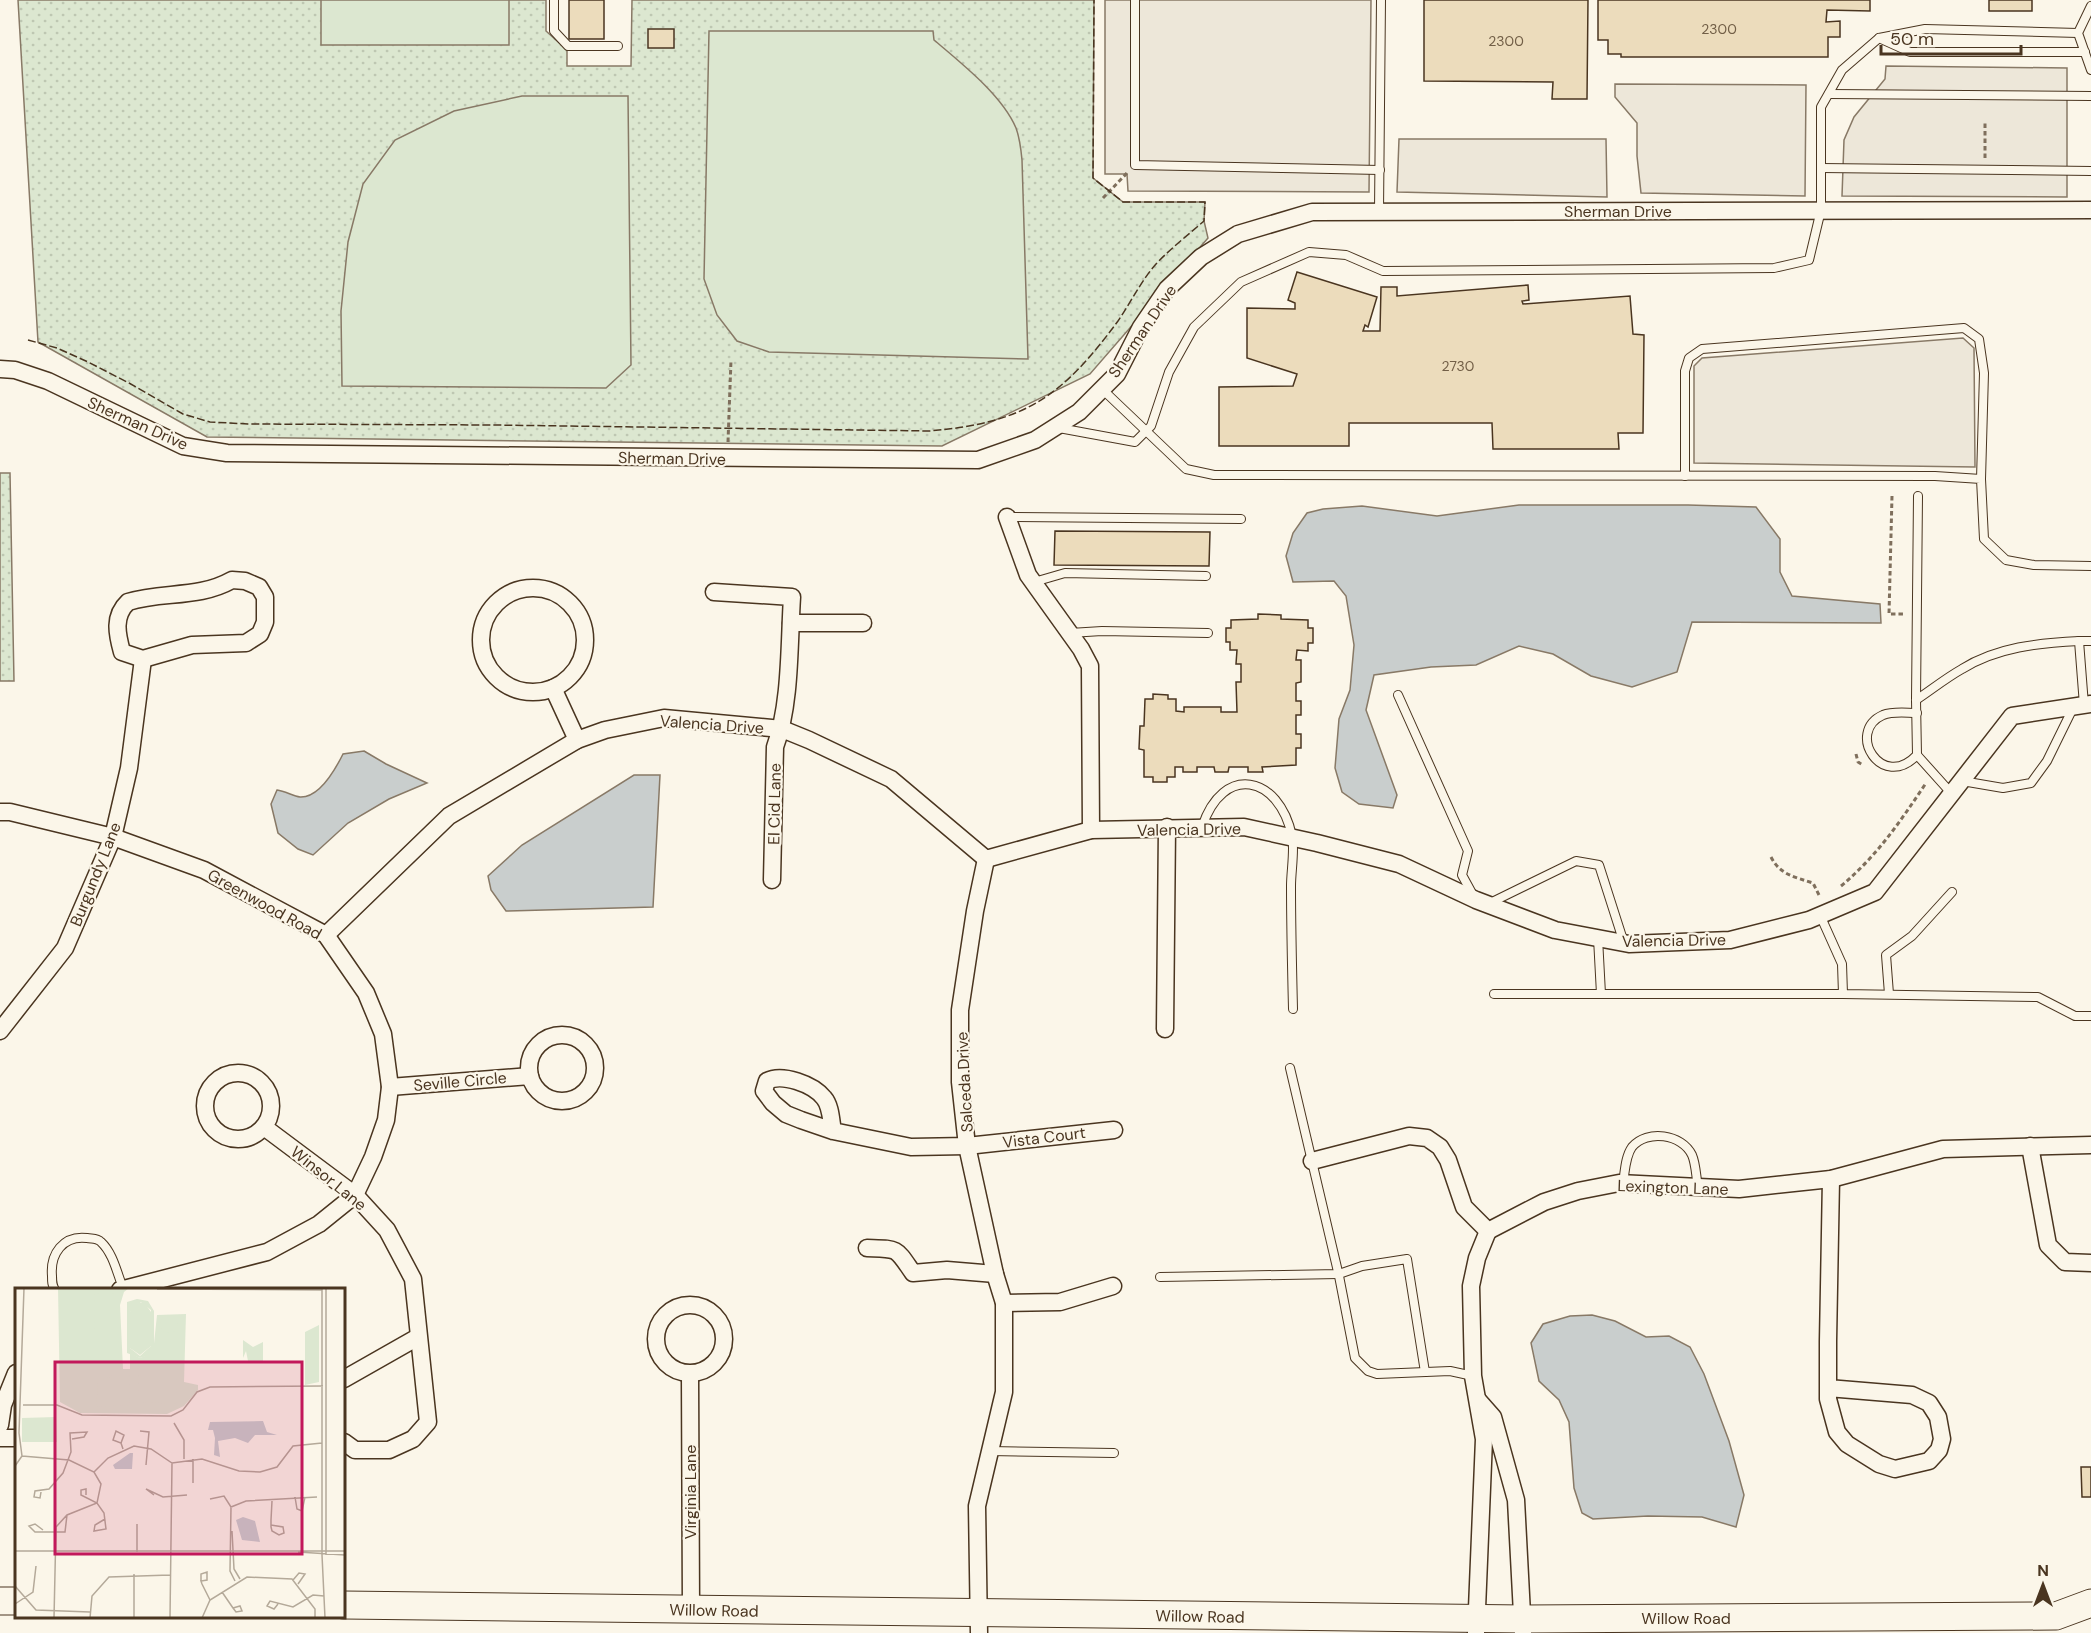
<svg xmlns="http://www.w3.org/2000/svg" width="2091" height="1633" font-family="'DM Sans',sans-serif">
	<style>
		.grass { fill: url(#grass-dots); stroke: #887966; stroke-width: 1.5 }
		.garden { fill: #dce7d0; stroke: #887966; stroke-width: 1.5 }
		.parking { fill: #ede7d9; stroke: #887966; stroke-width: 1.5 }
		.water { fill: #c9cecd; stroke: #887966; stroke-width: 1.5 }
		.building { fill: #ecdcbc; stroke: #4a3520; stroke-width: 1.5 }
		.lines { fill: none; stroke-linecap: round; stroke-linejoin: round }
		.service-casing { stroke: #4a3520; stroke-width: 10 }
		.minor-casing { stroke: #4a3520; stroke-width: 19 }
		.primary-casing { stroke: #4a3520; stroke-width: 29 }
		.path { stroke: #7f6f5c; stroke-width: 3; stroke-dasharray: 4.5 3; stroke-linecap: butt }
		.service { stroke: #fbf6e9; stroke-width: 8 }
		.minor { stroke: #fbf6e9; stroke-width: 16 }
		.primary { stroke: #fbf6e9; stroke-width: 27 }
		.fence { stroke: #4a3520; stroke-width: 1.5; stroke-dasharray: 8 3; stroke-linecap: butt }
		.labels { text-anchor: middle; stroke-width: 4.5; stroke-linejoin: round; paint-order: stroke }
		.number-label { font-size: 14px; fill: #725f47 }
		.street-label { font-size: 16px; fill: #4a3520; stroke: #fbf6e9 }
		.inset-road { fill: none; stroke: #b4a999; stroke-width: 1.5 }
		.view { fill: #c2185b; fill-opacity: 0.15; stroke: #c2185b; stroke-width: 3 }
		.inset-edge { fill: none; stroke: #4a3520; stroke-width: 3 }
	</style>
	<defs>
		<pattern id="grass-dots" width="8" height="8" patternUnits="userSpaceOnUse" patternTransform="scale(1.5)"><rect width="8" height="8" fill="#dce7d0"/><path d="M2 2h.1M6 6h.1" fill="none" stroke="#bec7b2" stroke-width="1.8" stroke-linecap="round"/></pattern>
	</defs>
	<rect width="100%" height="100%" fill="#fbf6e9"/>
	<g class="grass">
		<polygon points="18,0 546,0 546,31 567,50 567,66 631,66 632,0 1094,0 1093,178 1123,202 1205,202 1204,221 1208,238 1090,374 942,446 207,437 38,342"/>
		<polygon points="0,473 10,473 14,681 0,681"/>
	</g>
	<g class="garden">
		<rect x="321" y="0" width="188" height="45"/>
		<path d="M 709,31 L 933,31 L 934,40 C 961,63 1002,95 1016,128 C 1020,139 1021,149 1022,160 L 1028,359 L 769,352 L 737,341 L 717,315 L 704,279 Z"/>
		<polygon points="522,96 628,96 631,365 606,388 342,386 341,311 348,242 363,184 395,140 454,111"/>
	</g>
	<g class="parking">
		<polygon points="1105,0 1371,0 1369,192 1128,191 1127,174 1105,174"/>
		<polygon points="1886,66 2067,68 2067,197 1842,196 1844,140 1854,117 1885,79"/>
		<polygon points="1615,84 1806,85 1805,196 1641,193 1637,156 1637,123 1615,97"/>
		<polygon points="1399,139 1606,139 1607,197 1397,192"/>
		<polygon points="1963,338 1974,348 1975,467 1694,463 1694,366 1702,358"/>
	</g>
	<g class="water">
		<polygon points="1519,505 1688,505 1756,507 1780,539 1780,572 1792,596 1880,604 1881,623 1692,622 1677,672 1632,687 1591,676 1553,654 1519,646 1476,665 1431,667 1374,675 1366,710 1397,795 1393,808 1359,804 1342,792 1335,768 1339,719 1350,690 1354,645 1346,596 1334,581 1293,582 1286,556 1293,533 1307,513 1323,509 1362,506 1437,516"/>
		<path d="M 364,751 L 386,764 L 427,783 L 389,799 L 348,823 L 313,855 L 298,849 L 278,833 L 271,804 L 277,790 C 285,791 293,796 300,797 C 320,798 336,768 343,754 Z"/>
		<polygon points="634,775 660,775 653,907 506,911 491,890 488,876 522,845"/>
		<polygon points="1592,1315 1615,1321 1646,1337 1669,1336 1690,1347 1704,1374 1729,1441 1744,1495 1736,1527 1702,1517 1648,1516 1593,1519 1582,1513 1574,1488 1569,1422 1559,1400 1539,1381 1531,1343 1543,1324 1570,1316"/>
	</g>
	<g class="building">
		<rect x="569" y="0" width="35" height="39"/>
		<polygon points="1424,0 1588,0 1587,99 1552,99 1553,82 1424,81"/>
		<polygon points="1598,0 1870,0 1870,11 1827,10 1826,22 1840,21 1840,37 1828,37 1828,57 1621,57 1621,54 1608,54 1608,40 1598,40"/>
		<rect x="1989" y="0" width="43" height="11"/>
		<rect x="648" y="29" width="26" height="19"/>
		<polygon points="1297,272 1377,297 1368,327 1365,325 1363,331 1380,331 1381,287 1397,287 1397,296 1528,285 1529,300 1522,301 1523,304 1630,296 1633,334 1644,335 1643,433 1618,433 1619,449 1493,449 1492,423 1349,423 1349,446 1219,446 1219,387 1293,386 1297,374 1247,358 1247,308 1295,309 1295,303 1288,300"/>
		<polygon points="1055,531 1210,532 1209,566 1054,565"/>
		<polygon points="1258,614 1281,615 1281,619 1308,620 1308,628 1313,628 1313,643 1308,643 1308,651 1297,650 1296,660 1301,660 1301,682 1296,683 1296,701 1301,701 1301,715 1296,715 1296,734 1301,734 1301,748 1296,748 1296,765 1262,767 1263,772 1248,772 1248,767 1229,767 1228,772 1215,772 1214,767 1197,767 1197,772 1183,772 1183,767 1175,767 1175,777 1167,777 1167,782 1153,782 1153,777 1144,777 1144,750 1139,749 1140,726 1144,726 1145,699 1153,699 1153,694 1168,695 1168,699 1176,699 1176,711 1184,712 1184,707 1221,707 1221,712 1237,712 1236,682 1241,682 1241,664 1236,664 1237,650 1230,650 1230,642 1226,642 1226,628 1231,628 1231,620 1258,619"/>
		<polygon points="2081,1467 2091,1467 2091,1497 2082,1497"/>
	</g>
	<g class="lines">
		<g class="service-casing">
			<g id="service">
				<polyline points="554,0 554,31 568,46 618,46"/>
				<polyline points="1135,0 1135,165 1380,170"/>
				<polyline points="2091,6 2078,33 2091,70"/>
				<polyline points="1879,38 1910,52 2085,52"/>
				<polyline points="1829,94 2091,96"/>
				<polyline points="1821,168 2091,171"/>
				<polyline points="1379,211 1381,0"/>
				<polyline points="1102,389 1186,469 1214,475 1935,476 1981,479 1984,539 2006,560 2034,565 2091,566"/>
				<polyline points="1059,428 1135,442 1151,426 1169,372 1194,327 1241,282 1309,252 1346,255 1383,271 1774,268 1809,260 1821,210 1821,107 1842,70 1879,38 1925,29 2078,33"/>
				<polyline points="1685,476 1685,371 1689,358 1702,349 1964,328 1979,339 1984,373 1981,479"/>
				<polyline points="1918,496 1916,700 1917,755 1952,794"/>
				<polyline points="1007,517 1241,519"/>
				<polyline points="1034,582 1065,573 1206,576"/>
				<polyline points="1070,633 1102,631 1208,633"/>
				<polyline points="1398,695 1468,851 1462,875 1474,897"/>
				<path d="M 1916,700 C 1931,690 1946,678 1962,669 C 1997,647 2039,643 2079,641"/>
				<polyline points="2084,705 2079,641 2091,641"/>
				<path d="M 1917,713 C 1906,713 1893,711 1883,715 C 1845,732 1882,792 1917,755"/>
				<polyline points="1962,781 2003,788 2031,783 2047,761 2074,706"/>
				<path d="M 1202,827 C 1223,763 1279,775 1292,836 C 1295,849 1291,871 1291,886 C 1291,927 1292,968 1293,1009"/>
				<polyline points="1490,903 1576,861 1599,865 1624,943"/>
				<polyline points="1820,915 1842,964 1843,994 2038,997 2075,1016 2091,1016"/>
				<polyline points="1598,938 1601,994 1843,994"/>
				<polyline points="1494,994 1601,994"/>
				<polyline points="1889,994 1886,955 1912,936 1952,892"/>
				<polyline points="1290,1068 1339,1276 1355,1358 1368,1371 1377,1374 1450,1371 1473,1376"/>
				<path d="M 1623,1183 C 1625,1172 1625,1157 1632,1147 C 1647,1129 1682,1134 1692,1155 C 1696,1164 1696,1177 1698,1187"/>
				<polyline points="1160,1277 1339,1274 1362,1266 1407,1259 1425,1372"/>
				<path d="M 55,1290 C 52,1285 52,1282 52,1276 C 50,1254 63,1235 87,1238 C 93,1239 97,1238 101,1242 C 113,1253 117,1273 123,1288"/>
				<polyline points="989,1451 1114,1453"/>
			</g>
		</g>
		<g class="minor-casing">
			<g id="minor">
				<polyline points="0,369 15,370 48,381 183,446 227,453 978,460 1035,440 1079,412 1117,374 1141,327 1167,289 1201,257 1238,234 1312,212 2091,210"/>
				<polyline points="1007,517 1028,575 1081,649 1090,666 1091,830"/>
				<path d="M 232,580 L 245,581 L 259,587 L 265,597 L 265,622 L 260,634 L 246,643 L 192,645 L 143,659 L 122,652 C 117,634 113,616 128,602 C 163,591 198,599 232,580 Z"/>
				<circle cx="533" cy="640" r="52"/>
				<path d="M 714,592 L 792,597 C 789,643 791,704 775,747 L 772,880"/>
				<polyline points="791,623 863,623"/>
				<polyline points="553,688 577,740"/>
				<polyline points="0,812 10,812 113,837 204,870 326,935 366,993 383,1034 390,1087 386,1120 373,1157 355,1195 319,1224 267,1252 120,1290"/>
				<polyline points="326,935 449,816 577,740 605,730 664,718 782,729 809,740 891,779 986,859 1091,830 1244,827 1317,843 1399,864 1476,900 1555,930 1629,944 1730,940 1809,920 1875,892 2012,716 2091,704"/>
				<polyline points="1165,1029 1167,827"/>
				<polyline points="0,1031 65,948 113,837 129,768 143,659"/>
				<circle cx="562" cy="1068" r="33"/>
				<circle cx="238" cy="1106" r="33"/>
				<polyline points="390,1087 530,1076"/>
				<polyline points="264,1127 355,1195 387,1230 413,1279 428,1422 413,1439 389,1450 355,1450 344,1442"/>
				<path d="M 833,1131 C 831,1121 831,1106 824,1098 C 813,1084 782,1073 767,1081 L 764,1091 L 773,1103 L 786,1114 L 801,1120 L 833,1131 L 911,1147 L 967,1146 L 1114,1130"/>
				<polyline points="2030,1146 2048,1245 2065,1262 2091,1263"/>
				<polyline points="1312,1161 1409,1136 1427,1138 1440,1147 1448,1160 1464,1207 1488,1231 1544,1202 1578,1191 1619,1183 1739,1189 1831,1179 1943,1149 2091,1145"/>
				<path d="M 867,1248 C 899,1249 895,1247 913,1273 L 947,1270 L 995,1274"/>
				<polyline points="1004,1303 1060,1302 1113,1286"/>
				<circle cx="690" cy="1339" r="34"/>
				<polyline points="690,1374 691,1610"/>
				<polyline points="344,1379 418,1337"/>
				<polyline points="1828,1388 1912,1395 1929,1403 1938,1417 1942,1439 1939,1450 1929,1461 1895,1469 1879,1464 1847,1444 1837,1432 1828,1399 1828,1341 1831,1179"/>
				<polyline points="1478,1400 1493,1417 1516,1500 1523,1633"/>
				<polyline points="0,1425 3,1405 16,1373"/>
				<polyline points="0,1438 16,1438"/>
				<polyline points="979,1633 977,1506 1004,1392 1004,1303 995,1274 967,1146 960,1082 960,1010 975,911 986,859"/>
				<polyline points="1476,1633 1484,1439 1473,1376 1471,1286 1477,1258 1488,1231"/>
			</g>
		</g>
		<g class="primary-casing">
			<g id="primary">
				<polyline points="0,1601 16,1601"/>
				<polyline points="344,1605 1524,1619 2056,1616 2091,1603"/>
			</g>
		</g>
		<g class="path">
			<polyline points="1985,158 1985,121"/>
			<polyline points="1103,198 1127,173"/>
			<polyline points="728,442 731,360"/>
			<polyline points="1892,496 1889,614 1904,614"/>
			<polyline points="1856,754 1858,762 1863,765"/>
			<path d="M 1771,857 C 1780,875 1795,877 1813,883 L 1820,897"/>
			<path d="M 1841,886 C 1877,856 1900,822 1926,783"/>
		</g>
		<use href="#service" class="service"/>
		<use href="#minor" class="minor"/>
		<use href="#primary" class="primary"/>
		<path class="fence" d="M 28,340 L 57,348 L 88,362 L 129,383 L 183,414 L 210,422 L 248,424 L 495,425 L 929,431 C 1025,423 1062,397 1118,321 C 1131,302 1141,281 1156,264 C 1171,248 1188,235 1204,221 L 1205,202 L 1123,202 L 1093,178 L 1094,0"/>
	</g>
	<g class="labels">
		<g class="number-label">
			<text x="1719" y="34">2300</text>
			<text x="1506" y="46">2300</text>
			<text x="1458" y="371">2730</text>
		</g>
		<g class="street-label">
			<text x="1618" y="217">Sherman Drive</text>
			<text transform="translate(1142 331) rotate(-56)" y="6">Sherman Drive</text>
			<text transform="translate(138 423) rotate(24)" y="6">Sherman Drive</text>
			<text transform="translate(672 458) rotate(1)" y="6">Sherman Drive</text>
			<text transform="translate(712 724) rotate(4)" y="6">Valencia Drive</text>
			<text transform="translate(774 804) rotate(-89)" y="6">El Cid Lane</text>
			<text transform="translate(1189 829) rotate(-1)" y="6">Valencia Drive</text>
			<text transform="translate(95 874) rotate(-68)" y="6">Burgundy Lane</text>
			<text transform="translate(265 904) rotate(29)" y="6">Greenwood Road</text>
			<text transform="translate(1674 940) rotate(-1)" y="6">Valencia Drive</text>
			<text transform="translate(460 1081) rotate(-5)" y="6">Seville Circle</text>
			<text transform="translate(964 1082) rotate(-93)" y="6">Salceda Drive</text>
			<text transform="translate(1044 1137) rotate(-7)" y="6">Vista Court</text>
			<text transform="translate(329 1178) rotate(39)" y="6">Winsor Lane</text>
			<text transform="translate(1673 1187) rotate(2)" y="6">Lexington Lane</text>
			<text transform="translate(690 1492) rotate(-90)" y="6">Virginia Lane</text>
			<text transform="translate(714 1610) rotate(1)" y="6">Willow Road</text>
			<text transform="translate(1200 1616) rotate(1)" y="6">Willow Road</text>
			<text x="1686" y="1624">Willow Road</text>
		</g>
	</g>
	<g transform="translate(15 1288)">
		<rect width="330" height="330" fill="#fbf6e9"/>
		<path d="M 43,0 L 114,0 L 109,4 L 105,17 L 108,81 L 115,81 L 115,65 L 125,70 L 138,65 L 142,27 L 171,26 L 169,94 L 183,97 L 183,102 L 169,118 L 152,126 L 65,125 L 45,114 ZM 129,14 L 136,24 L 136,58 L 125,67 L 115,60 L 115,24 L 119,16 ZM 304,37 L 304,94 L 290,97 L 290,44 ZM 228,52 L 238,59 L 248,54 L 248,73 L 233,73 L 231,63 L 228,70 ZM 41,129 L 42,154 L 7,154 L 7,130 Z" fill="#dce7d0"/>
		<path d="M 80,5 L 101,6 L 101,42 L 79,42 ZM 122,11 L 133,13 L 139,23 L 139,66 L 125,70 L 112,65 L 112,14 ZM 126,14 L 136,22 L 136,58 L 125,68 L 115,60 L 115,24 ZM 117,22 L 134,22 L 134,59 L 117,59 ZM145 36a9 9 0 1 1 18 0a9 9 0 1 1-18 0ZM 78,44 L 100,44 L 100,79 L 78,79 ZM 124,77 L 151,77 L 161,90 L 162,116 L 127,114 L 123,106 ZM 102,85 L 114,85 L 115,117 L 81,119 L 83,95 Z" fill="#dce7d0" fill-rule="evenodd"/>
		<path d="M 248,133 L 252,144 L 262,147 L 240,147 L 233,155 L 220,150 L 203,153 L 205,169 L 199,167 L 200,150 L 198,142 L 193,142 L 195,134 ZM 115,165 L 118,165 L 117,181 L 100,181 L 98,177 ZM 228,229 L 240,233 L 245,254 L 227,252 L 221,232 Z" fill="#c9cecd"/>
		<path class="inset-road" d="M 142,1 L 307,2M 8,117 L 42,117 L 67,127 L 156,128 L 168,122 L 182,104 L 195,99 L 308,98M 159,135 L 169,152 L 169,171M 125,143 L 134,144 L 131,177M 106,155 L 109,147 L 101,143 L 98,152 L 106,155 L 108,161M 7,168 L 54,172 L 79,184 L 86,196 L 82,215 L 52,227 L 41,239 L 39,330M 0,178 L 7,168 L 4,145 L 9,0M 79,184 L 93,170 L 119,158 L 136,161 L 157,175 L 187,171 L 224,183 L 245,184 L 262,179 L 278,158 L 307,155M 178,195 L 178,171M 26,204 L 25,210 L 19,209 L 20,203 L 34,201 L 48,185 L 56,164 L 55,145 L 72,144 L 69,149 L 57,151M 71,207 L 71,201 L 66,202 L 66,207 L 82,215 L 89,225 L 91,241 L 79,243 L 80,237 L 90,231M 139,207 L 131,201 L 148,209 L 172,207M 280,209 L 282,221 L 287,223 L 290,209M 195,211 L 209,208 L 216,219 L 231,213 L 302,209M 216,219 L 215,283 L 220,293M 122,236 L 122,264M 256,237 L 268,239 L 269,245 L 264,247 L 257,243 L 256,239 L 256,232 L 257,213M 28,242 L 20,236 L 14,238 L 20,244 L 50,244 L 52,227M 217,243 L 219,281 L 225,291M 0,263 L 330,263M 283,264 L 330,267M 307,267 L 310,330M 307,267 L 307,0M 311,267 L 311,0M 278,292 L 284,285 L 290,286 L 283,296M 186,293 L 186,286 L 192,284 L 192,292 L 186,293 L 187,296 L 195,312M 0,298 L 21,322 L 75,324M 207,304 L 218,320 L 221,324 L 227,323 L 225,318 L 218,320M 0,316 L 18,304 L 21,278M 263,316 L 259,321 L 252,318 L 255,313 L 278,319 L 298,307 L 309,308M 75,330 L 77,308 L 94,289 L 155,287M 119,330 L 119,286M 155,330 L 157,175M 187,330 L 195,312 L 232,289 L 277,291 L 300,321 L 300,330"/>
		<path class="view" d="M 40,74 L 287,74 L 287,266 L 40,266 Z"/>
		<rect width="330" height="330" class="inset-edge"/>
	</g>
	<g transform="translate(2043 1585)" stroke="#fbf6e9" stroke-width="4.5" paint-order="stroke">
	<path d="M0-4.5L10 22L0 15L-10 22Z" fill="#4a3520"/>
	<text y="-9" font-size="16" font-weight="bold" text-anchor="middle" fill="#4a3520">N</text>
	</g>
	<path d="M1881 45v9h140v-9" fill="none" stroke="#4a3520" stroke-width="3"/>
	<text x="1890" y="45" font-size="18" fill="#4a3520" stroke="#fbf6e9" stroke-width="4.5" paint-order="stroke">50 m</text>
</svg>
